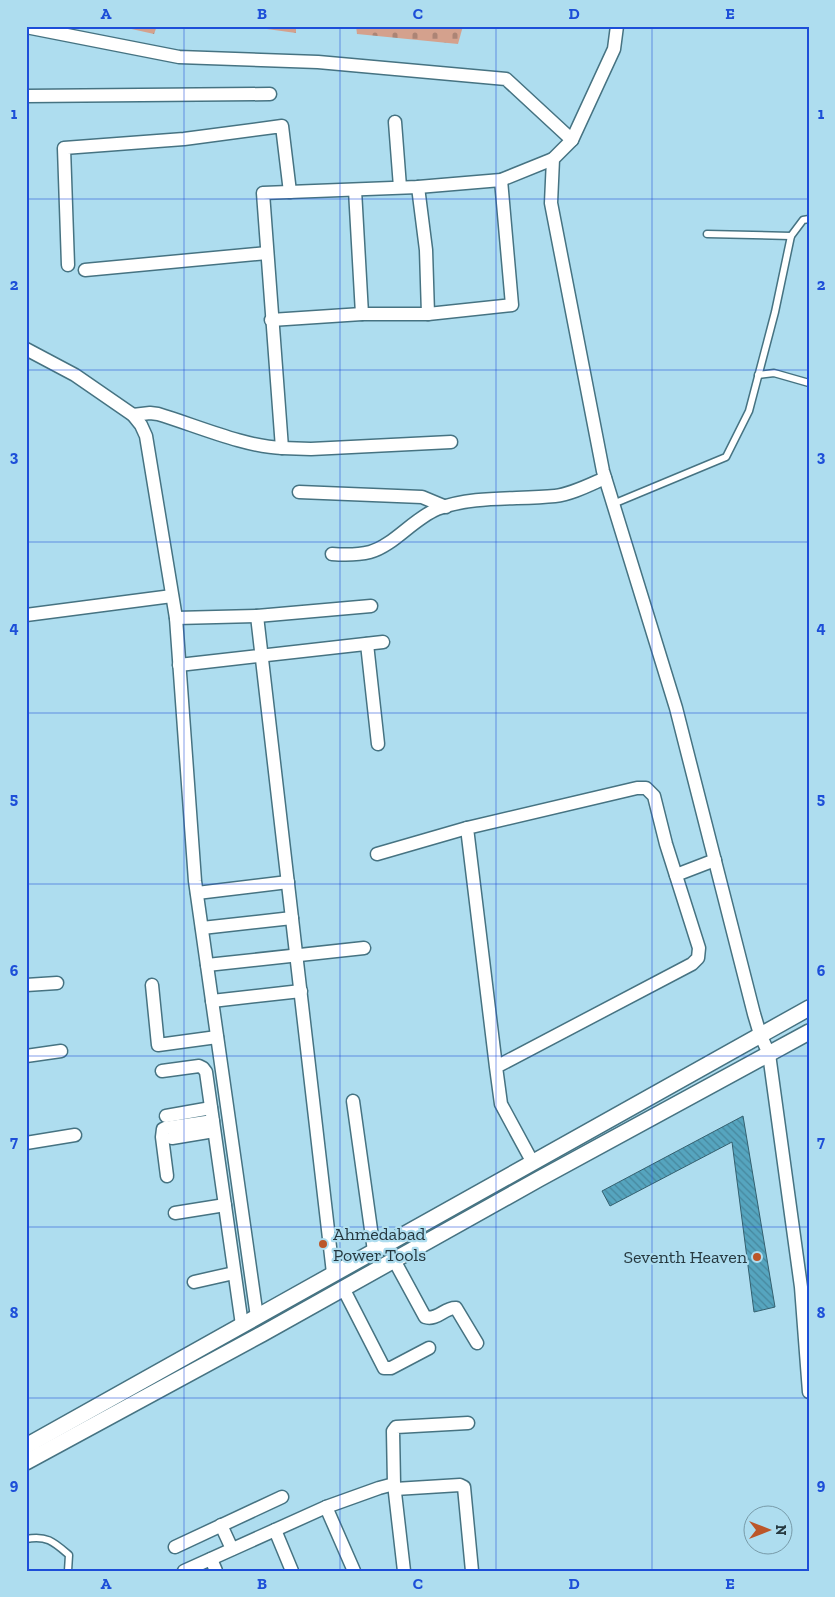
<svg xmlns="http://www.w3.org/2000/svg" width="835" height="1597" font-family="'Zilla Slab',serif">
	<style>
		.cemetery { fill: url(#cemetery-stones) }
		.building { fill: url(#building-back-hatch); stroke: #34606f }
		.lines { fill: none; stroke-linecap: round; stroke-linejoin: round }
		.service-casing { stroke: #467382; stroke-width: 9 }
		.minor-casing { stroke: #467382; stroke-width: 15 }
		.tertiary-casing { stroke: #467382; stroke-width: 18 }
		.service { stroke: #fff; stroke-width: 6 }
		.minor { stroke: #fff; stroke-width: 12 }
		.tertiary { stroke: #fff; stroke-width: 15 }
		.grid { fill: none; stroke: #1d4ed8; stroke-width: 1; stroke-opacity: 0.55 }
		.poi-dot { fill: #bc5629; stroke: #aeddef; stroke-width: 2 }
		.labels { text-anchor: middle; stroke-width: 4.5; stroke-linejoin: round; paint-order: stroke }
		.poi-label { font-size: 18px; fill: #263940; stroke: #aeddef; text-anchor: start }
		.neatline { fill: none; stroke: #1d4ed8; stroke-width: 2 }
		.grid-label { font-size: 16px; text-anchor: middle; font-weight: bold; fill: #1d4ed8 }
	</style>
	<defs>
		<pattern id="cemetery-stones" width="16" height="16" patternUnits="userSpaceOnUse" patternTransform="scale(1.25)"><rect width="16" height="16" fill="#d4a18d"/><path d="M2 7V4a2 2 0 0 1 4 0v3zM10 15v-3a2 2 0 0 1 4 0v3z" fill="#ac8475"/></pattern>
		<pattern id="building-back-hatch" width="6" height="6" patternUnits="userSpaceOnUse" patternTransform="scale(1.25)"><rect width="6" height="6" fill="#56a5bf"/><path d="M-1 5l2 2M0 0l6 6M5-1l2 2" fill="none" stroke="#47879d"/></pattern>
	</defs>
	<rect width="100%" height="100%" fill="#aeddef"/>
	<g class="cemetery">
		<polygon points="118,26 157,26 154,34"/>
		<polygon points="245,26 296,26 296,33"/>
		<polygon points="356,26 463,26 458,44 357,34"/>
	</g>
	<polygon class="building" points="743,1116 775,1307 754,1312 732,1142 610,1206 602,1191"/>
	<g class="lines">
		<g class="service-casing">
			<g id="service">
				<polyline points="707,234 791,236"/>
				<polyline points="758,375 774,373 809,383"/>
				<polyline points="613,504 726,457 749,411 775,312 791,236 803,220 809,219"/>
				<path d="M 26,1539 C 47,1535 54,1542 69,1555 L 68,1571"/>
			</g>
		</g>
		<g class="minor-casing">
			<g id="minor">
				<polyline points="617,26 614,49 572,140 553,159 551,203 603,471 676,708 754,1014 760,1034 769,1054 801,1287 809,1392"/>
				<polyline points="26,27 179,57 318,62 506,79 572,140"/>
				<polyline points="26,96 270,94"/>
				<polyline points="395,122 400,187"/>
				<polyline points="355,190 362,314 428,314 426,250 418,187"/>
				<polyline points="68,265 64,148 184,139 282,126 290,192"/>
				<polyline points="85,270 267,253"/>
				<polyline points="428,314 512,305 501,180"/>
				<polyline points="271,320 362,314"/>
				<polyline points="26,349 75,375 133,415 141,425 146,436 176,618 195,881 257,1317"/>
				<path d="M 133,415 L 150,413 L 158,414 C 195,425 245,447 282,448 L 263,193 L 418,187 L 501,180 L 553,159"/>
				<polyline points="282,448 311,449 451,442"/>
				<polyline points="299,492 422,497 446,507"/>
				<path d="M 332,554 C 345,555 358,555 370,552 C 393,546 413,519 437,509 C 474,495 516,500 555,496 C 572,494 589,485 605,478"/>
				<polyline points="26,615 172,596"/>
				<polyline points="257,616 333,1273"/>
				<polyline points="176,618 257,616 371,606"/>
				<polyline points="367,644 378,744"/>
				<polyline points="179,665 383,642"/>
				<polyline points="377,854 467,828"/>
				<polyline points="676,875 715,860"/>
				<polyline points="197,893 288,882"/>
				<polyline points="202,928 292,918"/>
				<polyline points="207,965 364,948"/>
				<polyline points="26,985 57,983"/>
				<polyline points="152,985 158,1045 217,1037"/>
				<polyline points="212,1001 301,991"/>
				<polyline points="26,1056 61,1051"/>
				<polyline points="496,1067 692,964 698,958 699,948 666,844 654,796 646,788 637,788 467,828 496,1067 501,1104 533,1163"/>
				<polyline points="162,1071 199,1066 203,1068 206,1072 242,1325"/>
				<polyline points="353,1101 374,1251"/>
				<polyline points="166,1116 211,1108"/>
				<polyline points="172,1138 214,1131"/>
				<polyline points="26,1143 75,1135"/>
				<polyline points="167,1176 162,1137 163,1129 165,1128 213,1121"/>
				<polyline points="175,1213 225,1205"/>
				<path d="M 394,1260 L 425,1317 C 437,1321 445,1307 456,1308 L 477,1343"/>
				<polyline points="194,1282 234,1273"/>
				<polyline points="343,1288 384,1368 391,1368 429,1348"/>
				<polyline points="395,1489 460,1485 464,1487 472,1571"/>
				<polyline points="326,1507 354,1571"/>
				<polyline points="221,1525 232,1549"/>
				<polyline points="275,1530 292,1571"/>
				<polyline points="175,1547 282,1497"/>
				<polyline points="211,1559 216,1571"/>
				<polyline points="184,1571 326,1507 379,1488 394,1484"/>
				<polyline points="404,1571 394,1484 393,1431 396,1427 468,1423"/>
			</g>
		</g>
		<g class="tertiary-casing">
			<g id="tertiary">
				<polyline points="26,1446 809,1008"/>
				<polyline points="26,1462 262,1334 539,1179 809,1032"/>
			</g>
		</g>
		<use href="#service" class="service"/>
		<use href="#minor" class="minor"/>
		<use href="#tertiary" class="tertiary"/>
	</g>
	<path class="grid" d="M 184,26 L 184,1571M 340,26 L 340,1571M 496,26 L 496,1571M 652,26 L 652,1571M 26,199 L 809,199M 26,370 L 809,370M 26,542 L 809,542M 26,713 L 809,713M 26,884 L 809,884M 26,1056 L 809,1056M 26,1227 L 809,1227M 26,1398 L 809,1398"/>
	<g class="poi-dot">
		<circle cx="323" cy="1244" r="5"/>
		<circle cx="757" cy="1257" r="5"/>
	</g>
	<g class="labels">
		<g class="poi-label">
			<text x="333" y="1240">Ahmedabad<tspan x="333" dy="21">Power Tools</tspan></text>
			<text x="747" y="1263" text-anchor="end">Seventh Heaven</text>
		</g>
	</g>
	<rect width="835" height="1597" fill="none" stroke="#aeddef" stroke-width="55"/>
	<g transform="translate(768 1530) rotate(90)"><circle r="24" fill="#aeddef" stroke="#789ba9"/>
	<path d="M0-4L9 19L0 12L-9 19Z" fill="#bc5629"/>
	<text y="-8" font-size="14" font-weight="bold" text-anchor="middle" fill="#263940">N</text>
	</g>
	<rect x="28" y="28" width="780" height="1542" class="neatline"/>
	<g class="grid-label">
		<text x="106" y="19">A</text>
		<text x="262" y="19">B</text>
		<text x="418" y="19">C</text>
		<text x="574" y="19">D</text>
		<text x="730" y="19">E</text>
		<text x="14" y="119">1</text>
		<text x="821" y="119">1</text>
		<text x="14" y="290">2</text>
		<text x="821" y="290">2</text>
		<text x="14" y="462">3</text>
		<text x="821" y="462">3</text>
		<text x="14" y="633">4</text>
		<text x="821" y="633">4</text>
		<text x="14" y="804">5</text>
		<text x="821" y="804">5</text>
		<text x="14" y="976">6</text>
		<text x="821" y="976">6</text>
		<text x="14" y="1147">7</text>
		<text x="821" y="1147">7</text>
		<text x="14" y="1318">8</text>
		<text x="821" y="1318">8</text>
		<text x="14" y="1490">9</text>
		<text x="821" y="1490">9</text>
		<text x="106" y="1589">A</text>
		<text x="262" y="1589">B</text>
		<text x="418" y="1589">C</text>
		<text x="574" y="1589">D</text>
		<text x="730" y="1589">E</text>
	</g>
</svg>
